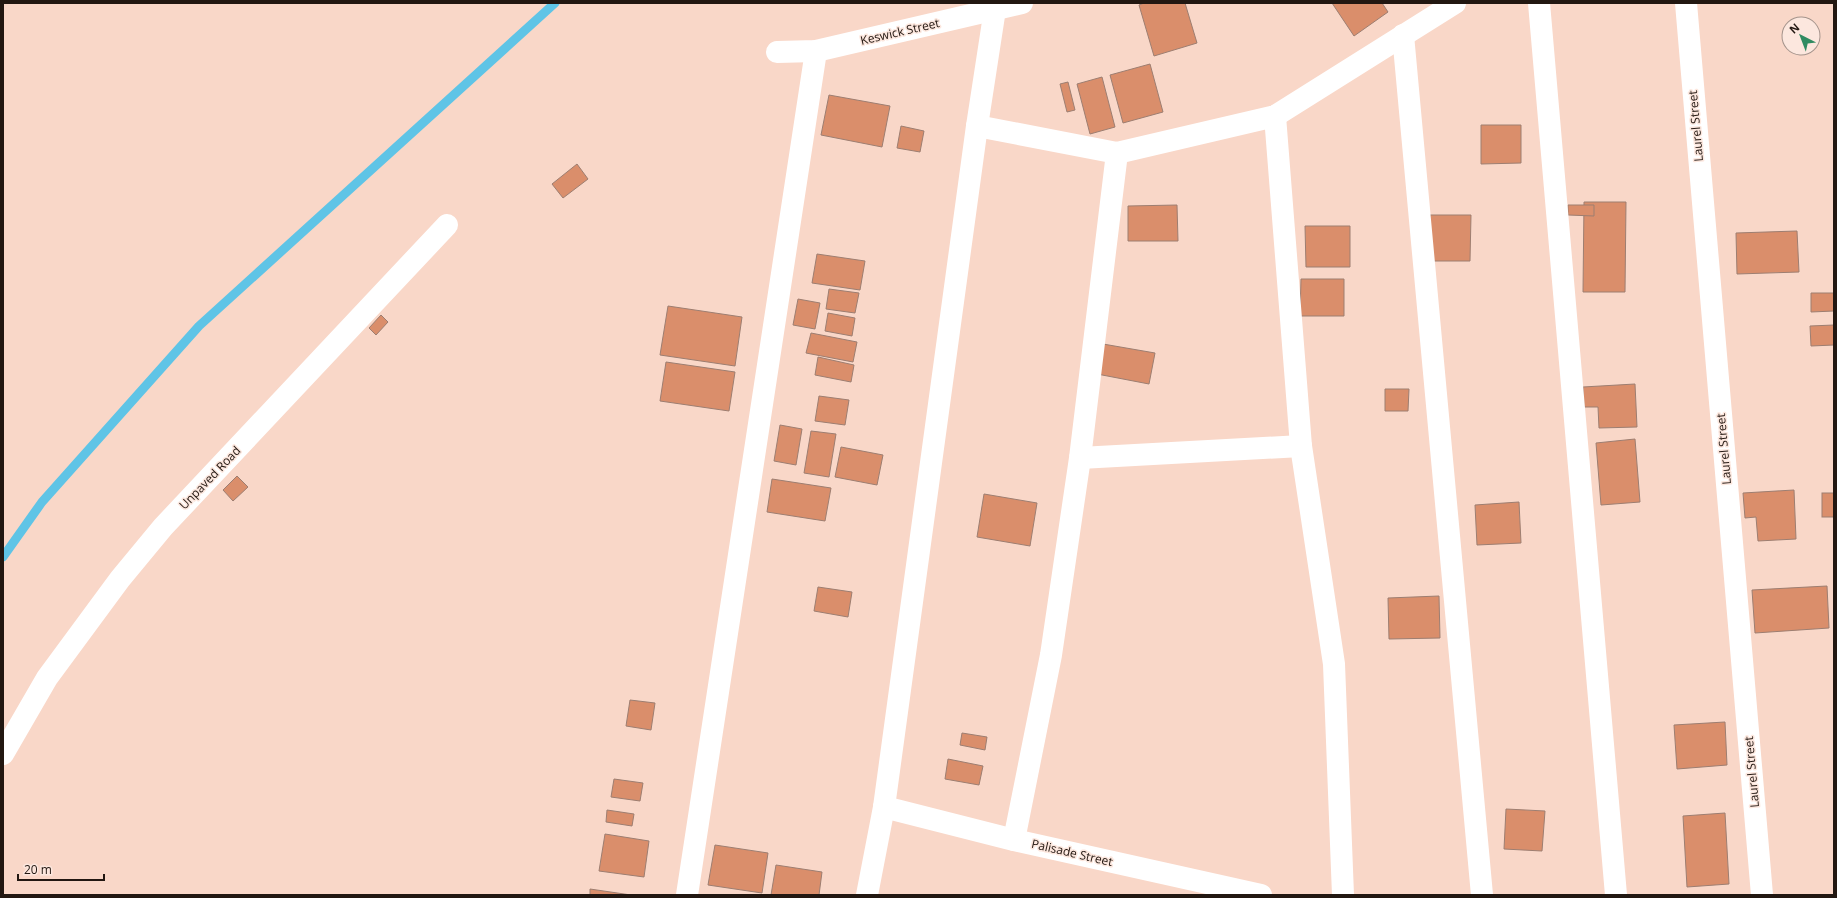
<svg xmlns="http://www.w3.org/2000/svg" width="1837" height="898" font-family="'Open Sans',sans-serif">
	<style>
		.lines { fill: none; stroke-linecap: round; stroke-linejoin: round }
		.stream { stroke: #5fc4e6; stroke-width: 9 }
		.building { fill: #da8e6b; stroke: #9d7e71 }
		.street { stroke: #fff; stroke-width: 22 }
		.labels { text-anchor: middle; stroke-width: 3; stroke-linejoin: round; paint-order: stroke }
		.street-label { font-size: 12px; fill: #221711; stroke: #fce7de }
	</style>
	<rect width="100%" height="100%" fill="#f9d7c8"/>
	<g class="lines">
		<polyline class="stream" points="3,557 42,502 199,326 555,3"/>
	</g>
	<g class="building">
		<polygon points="1144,3 1185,3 1197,43 1154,56 1139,5"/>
		<polygon points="1332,3 1382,3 1388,12 1354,36"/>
		<polygon points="1150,64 1163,112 1123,123 1110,75"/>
		<polygon points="1102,77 1115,127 1090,134 1077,84"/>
		<polygon points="1068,82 1075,110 1067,112 1060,84"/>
		<polygon points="829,95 890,106 882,147 821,135"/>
		<polygon points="1481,125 1521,125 1521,163 1481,164"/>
		<polygon points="901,126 924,131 920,152 897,148"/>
		<polygon points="577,164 588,179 563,198 552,184"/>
		<polygon points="1584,202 1626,202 1625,292 1583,292"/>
		<polygon points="1177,205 1178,241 1128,241 1128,206"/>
		<polygon points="1568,205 1594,205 1594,216 1568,215"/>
		<polygon points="1430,215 1471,215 1470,261 1429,261"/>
		<polygon points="1305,226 1350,226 1350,267 1306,267"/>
		<polygon points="1797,231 1799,272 1737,274 1736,233"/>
		<polygon points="817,254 865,261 860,290 812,283"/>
		<polygon points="1301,279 1344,279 1344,316 1300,316"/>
		<polygon points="829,289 859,293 855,313 826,309"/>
		<polygon points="1811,293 1834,293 1834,311 1811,312"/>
		<polygon points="798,299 820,303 815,329 793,325"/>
		<polygon points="668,306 742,317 735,366 660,355"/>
		<polygon points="828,313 855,318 852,336 825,331"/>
		<polygon points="381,315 388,322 376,335 369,328"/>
		<polygon points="1834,325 1834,345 1811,346 1810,326"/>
		<polygon points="811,333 857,342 853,362 806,353"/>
		<polygon points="1103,344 1155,353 1149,384 1097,374"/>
		<polygon points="818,357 854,365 851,382 815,375"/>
		<polygon points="666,362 735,372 729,411 660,401"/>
		<polygon points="1635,384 1637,427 1599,428 1598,407 1584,407 1583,387"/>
		<polygon points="1385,389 1409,389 1408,411 1385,411"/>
		<polygon points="819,396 849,400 845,425 815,421"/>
		<polygon points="780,425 802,429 796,465 774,461"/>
		<polygon points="811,431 836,434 829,477 804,473"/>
		<polygon points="1635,439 1640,502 1601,505 1596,443"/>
		<polygon points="841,447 883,455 877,485 835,477"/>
		<polygon points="237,476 248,487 233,501 223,490"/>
		<polygon points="772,479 831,488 825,521 767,512"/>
		<polygon points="1794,490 1796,539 1758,541 1756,517 1745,518 1743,493"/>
		<rect x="1822" y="493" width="12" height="24"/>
		<polygon points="984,494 1037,503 1030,546 977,537"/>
		<polygon points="1519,502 1521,543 1477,545 1475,505"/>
		<polygon points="1827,586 1829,628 1755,633 1752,590"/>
		<polygon points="818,587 852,592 848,617 814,611"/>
		<polygon points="1439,596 1440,638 1389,639 1388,598"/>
		<polygon points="630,700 655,703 651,730 626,726"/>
		<polygon points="1725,722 1727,765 1677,769 1674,725"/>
		<polygon points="962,733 987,737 985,750 960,745"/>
		<polygon points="948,759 983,766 979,785 945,779"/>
		<polygon points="614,779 643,783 640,801 611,797"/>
		<polygon points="1506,809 1545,811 1542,851 1504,849"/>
		<polygon points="607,810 634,814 632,826 606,822"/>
		<polygon points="1725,813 1729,884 1687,887 1683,816"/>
		<polygon points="605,834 649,841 644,877 599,871"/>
		<polygon points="715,845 768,853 762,893 708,885"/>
		<polygon points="776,865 822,872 819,895 771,895"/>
		<polygon points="590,889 631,895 590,895"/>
	</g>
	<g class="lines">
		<g class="street">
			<polyline points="1539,3 1616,895"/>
			<polyline points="1686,3 1762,895"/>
			<polyline points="1403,35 1482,895"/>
			<polyline points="777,52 816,51 1022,3"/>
			<polyline points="1275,116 1301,446 1334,664 1343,895"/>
			<polyline points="977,126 1117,153 1275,116 1455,3"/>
			<polyline points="1080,458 1301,446"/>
			<polyline points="3,754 47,678 120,579 163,527 447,225"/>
			<polyline points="884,807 1014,840 1261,895"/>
			<polyline points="1014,840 1051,655 1080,458 1117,153"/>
			<polyline points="687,895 816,51"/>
			<polyline points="867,895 884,807 977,126 995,9"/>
		</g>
	</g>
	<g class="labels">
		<g class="street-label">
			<text transform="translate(900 32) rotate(-13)" y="4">Keswick Street</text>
			<text transform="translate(1696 126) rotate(-95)" y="4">Laurel Street</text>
			<text transform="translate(1724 449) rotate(-95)" y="4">Laurel Street</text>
			<text transform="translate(210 478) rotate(-46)" y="4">Unpaved Road</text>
			<text transform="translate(1752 772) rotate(-95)" y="4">Laurel Street</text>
			<text transform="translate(1072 853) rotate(13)" y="4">Palisade Street</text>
		</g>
	</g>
	<rect width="1837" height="898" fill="none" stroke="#221711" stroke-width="8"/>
	<g transform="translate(1801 36) rotate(318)"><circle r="19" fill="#fce7de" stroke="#a5948c"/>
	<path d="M0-3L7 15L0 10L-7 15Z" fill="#308b61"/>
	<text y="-6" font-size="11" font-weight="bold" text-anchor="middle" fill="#221711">N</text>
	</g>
	<path d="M18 874v6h86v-6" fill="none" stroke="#221711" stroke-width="2"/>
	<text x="24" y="874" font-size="12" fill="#221711" stroke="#fce7de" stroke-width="3" paint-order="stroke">20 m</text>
</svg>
